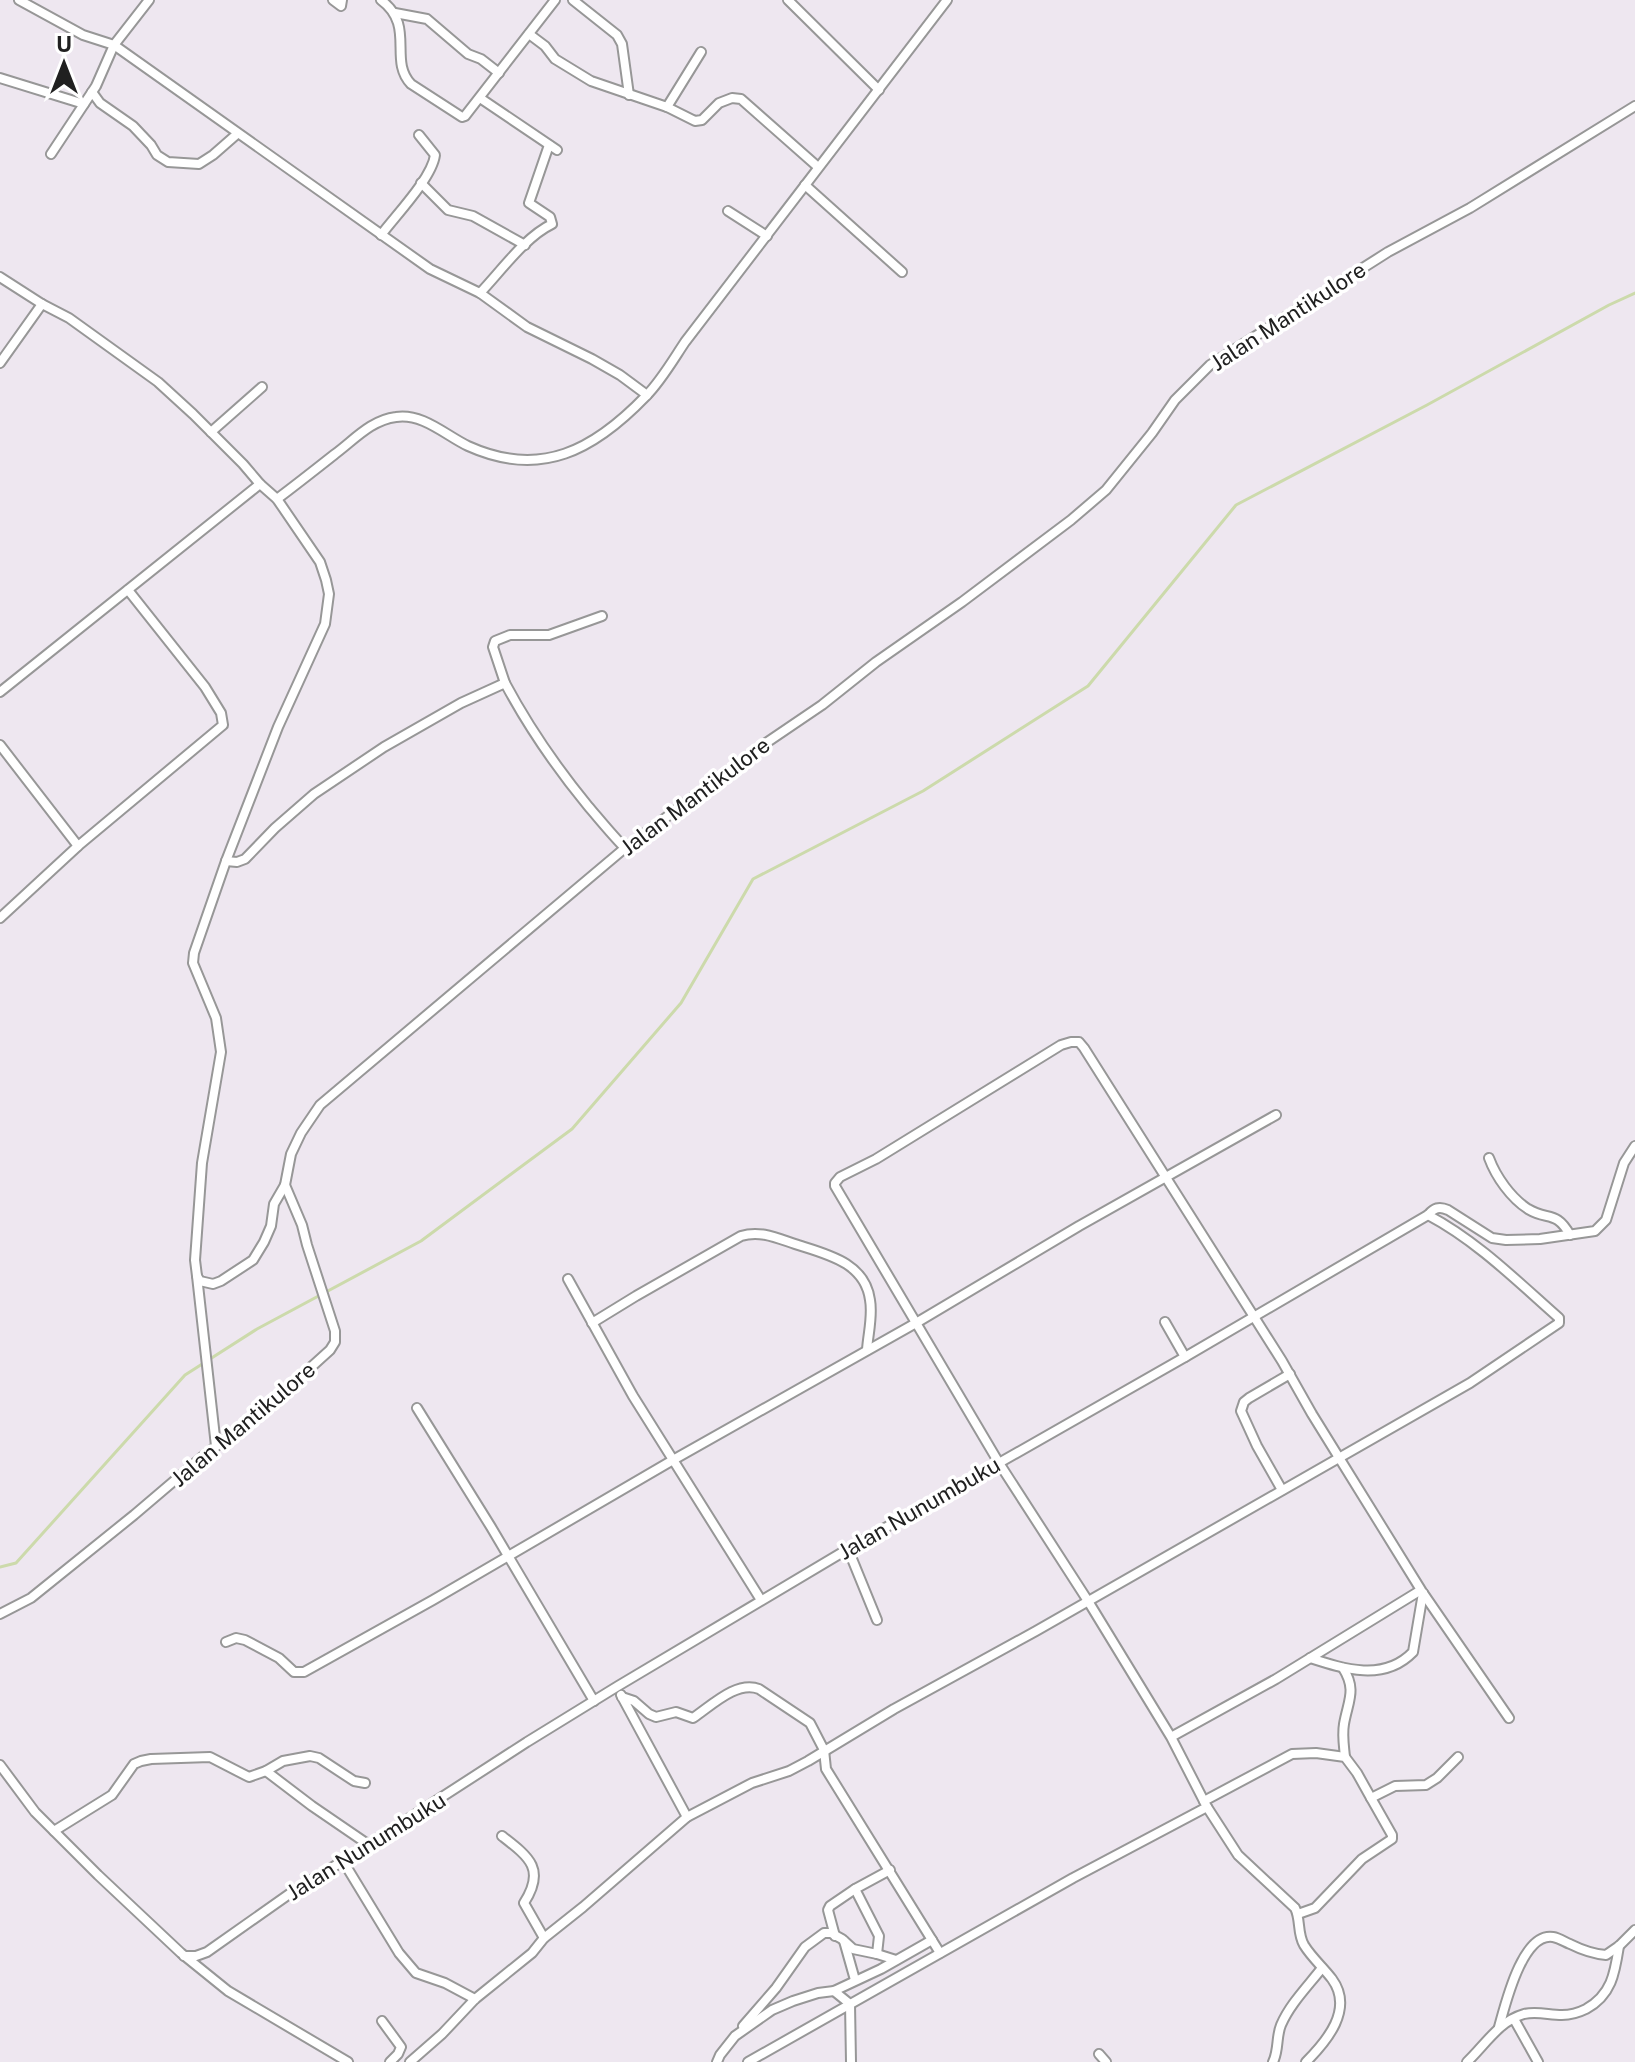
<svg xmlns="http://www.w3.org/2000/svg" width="1635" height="2062" font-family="'Public Sans',sans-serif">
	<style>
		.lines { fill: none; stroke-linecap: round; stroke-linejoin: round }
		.stream { stroke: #ccdaab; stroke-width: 3 }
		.minor-casing { stroke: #979797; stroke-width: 12 }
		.minor { stroke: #fff; stroke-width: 8 }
		.labels { text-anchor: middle; stroke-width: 7; stroke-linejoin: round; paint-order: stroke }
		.street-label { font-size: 22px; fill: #202020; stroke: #fff }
	</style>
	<rect width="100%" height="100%" fill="#eee7f0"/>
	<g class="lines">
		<polyline class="stream" points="0,1567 16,1563 185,1375 257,1329 421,1241 572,1129 681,1003 753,879 923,791 1088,686 1236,505 1427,405 1609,305 1635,293"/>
		<g class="minor-casing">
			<g id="minor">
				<polyline points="19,0 83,35 114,45 430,269 480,293 527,327 592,359 620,375 647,395"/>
				<polyline points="333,0 341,6 342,0"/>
				<path d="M 381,0 C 416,26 388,60 411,84 L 462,117 L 465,116 L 555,0"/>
				<polyline points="573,0 617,35 622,44 629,95"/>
				<polyline points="788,0 879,90"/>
				<polyline points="395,13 427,19 468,54 481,59 499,73"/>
				<polyline points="529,34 545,46 555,59 591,81 667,107 695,121 702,120 719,103 732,98 741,99 818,167"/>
				<polyline points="0,78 84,104"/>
				<polyline points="92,92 100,103 133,126 151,145 157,155 168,162 199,164 213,155 237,134"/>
				<polyline points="480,98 557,150"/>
				<polyline points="667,107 701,52"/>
				<polyline points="51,154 96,86 114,45 149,0"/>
				<polyline points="421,183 448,210 473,216 525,245"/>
				<polyline points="805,185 902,272"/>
				<polyline points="728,211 767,236"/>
				<path d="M 381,235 C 396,215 432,178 435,155 L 419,135"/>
				<polyline points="0,277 42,304 69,318 158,382 193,414 243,464 260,484 277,499 320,562 326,580 329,594 325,624 278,727 226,861 194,953 193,963 216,1018 221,1052 202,1163 195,1260 197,1276 200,1281 213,1284 221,1281 253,1260 264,1242 271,1226 274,1204 285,1185"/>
				<path d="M 480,293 C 501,271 525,237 552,224 L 550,217 L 529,203 L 549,145"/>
				<polyline points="0,363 42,304"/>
				<polyline points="211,432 262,387"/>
				<path d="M 277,499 C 297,484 316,469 335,454 C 354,440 371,420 396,417 C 423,413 445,435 468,446 C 541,479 594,450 646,396 C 661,381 673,360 685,342 L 947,0"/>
				<polyline points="505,683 493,647 495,641 510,635 549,635 602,616"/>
				<polyline points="0,692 260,484"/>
				<polyline points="0,745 78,846"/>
				<path d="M 226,861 L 237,862 L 245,859 L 275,828 L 314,794 L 384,747 L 461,703 L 505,683 C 529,728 556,767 588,806 C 600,820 612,835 625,848"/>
				<polyline points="0,918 78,846 223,725 221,713 205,687 128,590"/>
				<path d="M 1489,1158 C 1496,1177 1511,1198 1528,1209 C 1548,1221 1556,1210 1570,1235"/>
				<polyline points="197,1276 216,1446"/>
				<polyline points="568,1279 633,1396 761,1600"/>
				<polyline points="1165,1322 1185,1357"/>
				<path d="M 592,1323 L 636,1296 L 741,1236 C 760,1230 777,1238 795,1244 C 826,1254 865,1262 870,1300 C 873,1316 868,1334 867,1350"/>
				<polyline points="417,1408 491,1527 594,1701"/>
				<polyline points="1282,1490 1257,1446 1241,1411 1244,1402 1249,1398 1290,1374"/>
				<polyline points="848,1549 877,1620"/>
				<polyline points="1423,1593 1509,1718"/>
				<polyline points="0,1614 31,1598 134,1515 201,1458 267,1407 330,1350 335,1342 335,1331 307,1245 302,1225 285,1185 291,1154 301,1133 320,1105 625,848 766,743 822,705 876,662 962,602 1071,520 1106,490 1152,433 1175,400 1210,365 1388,252 1470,208 1635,106"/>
				<polyline points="226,1642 236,1638 245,1640 279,1658 294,1672 304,1672 433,1600 673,1460 916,1323 1079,1226 1276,1115"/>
				<path d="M 1310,1658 C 1344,1669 1384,1682 1413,1652 L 1423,1593"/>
				<path d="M 1343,1668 C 1357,1690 1348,1701 1344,1724 C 1342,1735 1344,1746 1345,1757"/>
				<polyline points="621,1695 687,1817"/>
				<path d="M 622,1697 L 634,1701 L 649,1714 L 656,1717 L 676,1712 L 693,1718 C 711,1706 737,1680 759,1689 L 810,1723 L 824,1750 L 826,1769 L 940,1953"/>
				<polyline points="0,1765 35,1812 98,1875 181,1953 228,1991 348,2062"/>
				<polyline points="266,1771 312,1806 369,1845"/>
				<polyline points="1204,1801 1292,1754 1316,1753 1345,1757 1357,1773 1371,1798"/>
				<path d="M 1207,1807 L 1238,1855 L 1295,1908 C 1301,1920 1297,1933 1304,1945 C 1312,1958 1323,1967 1332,1979 C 1354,2009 1327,2041 1306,2062"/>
				<polyline points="54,1831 112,1795 134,1764 141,1761 151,1759 210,1757 249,1777 266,1771 283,1761 310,1756 319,1758 354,1781 365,1783"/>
				<path d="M 502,1836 C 529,1857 546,1869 524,1903 L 544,1938"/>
				<polyline points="343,1861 399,1953 416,1973 445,1983 475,1999"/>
				<polyline points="855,1889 879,1936 877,1954"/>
				<polyline points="1298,1914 1315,1908 1362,1859 1392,1839 1392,1835 1371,1798 1395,1786 1426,1785 1437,1778 1458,1757"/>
				<polyline points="835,1936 828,1910 830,1906 855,1889 890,1870"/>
				<polyline points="844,1941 855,1980"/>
				<path d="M 184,1956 L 196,1956 L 207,1952 L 295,1890 L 343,1861 L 527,1742 L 618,1686 L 848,1549 L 1185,1357 L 1428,1215 C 1434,1208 1439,1206 1448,1210 L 1492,1238 L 1506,1240 L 1540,1239 L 1595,1231 L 1606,1220 L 1624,1163 L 1635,1146"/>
				<polyline points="834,1991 850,2004 851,2062"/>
				<polyline points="1514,2019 1538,2062"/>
				<polyline points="382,2021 401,2047 398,2054 390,2062"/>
				<polyline points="743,2026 776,1988 805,1947 824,1933 831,1933 842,1939 853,1949 877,1954 896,1960"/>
				<path d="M 1499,2027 C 1505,2006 1522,1932 1553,1937 C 1559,1938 1565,1942 1570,1944 C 1582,1950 1593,1954 1606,1955 L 1619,1946 L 1635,1930"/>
				<polyline points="1099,2054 1106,2062"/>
				<path d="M 410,2062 L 442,2034 L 475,1999 L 532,1953 L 544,1938 L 583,1907 L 687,1817 L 752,1783 L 789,1771 L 808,1761 L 894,1709 L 1036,1631 L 1470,1383 L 1559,1323 L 1559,1318 C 1517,1281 1477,1241 1428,1215"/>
				<polyline points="717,2062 720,2055 735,2036 772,2010 793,2001 818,1993 834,1991 881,1969 932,1940"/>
				<polyline points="748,2062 1073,1878 1207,1807 1171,1737 1088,1601 999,1463 835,1186 835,1183 840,1177 876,1159 1061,1045 1071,1042 1079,1042 1084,1048 1282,1361 1312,1414 1421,1590 1276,1679 1171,1737"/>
				<path d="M 1273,2062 C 1279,2050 1276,2037 1281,2025 C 1290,2004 1308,1986 1322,1968"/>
				<path d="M 1467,2062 C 1485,2045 1499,2021 1524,2014 C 1537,2011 1549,2015 1562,2015 C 1571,2015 1578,2013 1586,2009 C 1612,1995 1615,1972 1619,1946"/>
			</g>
		</g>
		<use href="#minor" class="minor"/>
	</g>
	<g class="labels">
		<g class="street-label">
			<text transform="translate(1288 316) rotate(-33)" y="8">Jalan Mantikulore</text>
			<text transform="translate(695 796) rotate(-37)" y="8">Jalan Mantikulore</text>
			<text transform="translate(243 1424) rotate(-40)" y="8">Jalan Mantikulore</text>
			<text transform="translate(919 1508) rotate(-30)" y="8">Jalan Nunumbuku</text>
			<text transform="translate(366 1846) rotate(-32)" y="8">Jalan Nunumbuku</text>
		</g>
	</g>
	<g transform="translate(64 64)" stroke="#ffffff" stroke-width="6" paint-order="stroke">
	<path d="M0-6L14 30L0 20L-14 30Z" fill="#202020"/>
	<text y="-12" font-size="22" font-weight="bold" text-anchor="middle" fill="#202020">U</text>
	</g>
</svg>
